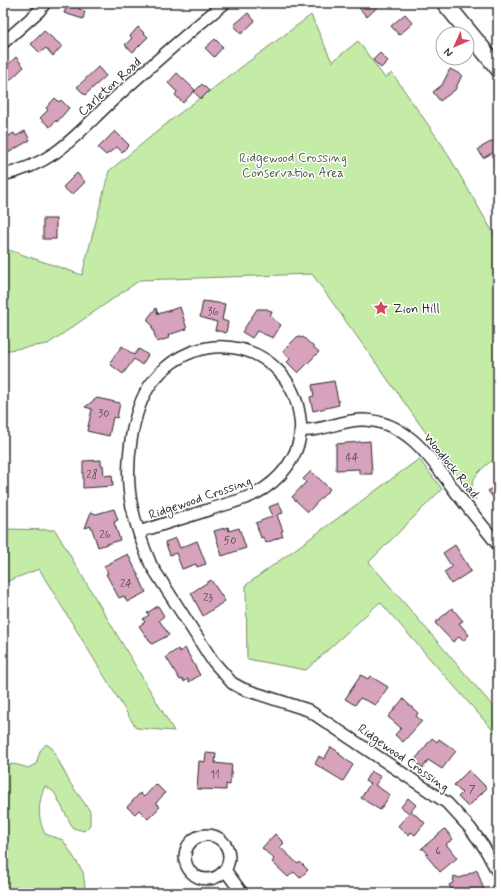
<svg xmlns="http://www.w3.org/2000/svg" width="501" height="896" font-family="Mynerve,sans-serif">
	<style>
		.green { fill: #c4eca7; stroke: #788c69 }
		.building { fill: #d6a2bc; stroke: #2b2b2b }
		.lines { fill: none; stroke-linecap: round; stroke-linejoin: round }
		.street-casing { stroke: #2b2b2b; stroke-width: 14 }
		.secondary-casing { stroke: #2b2b2b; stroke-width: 19 }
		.street { stroke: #fff; stroke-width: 11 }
		.secondary { stroke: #fff; stroke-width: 16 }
		.labels { text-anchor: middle; stroke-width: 3; stroke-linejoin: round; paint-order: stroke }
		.number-label { font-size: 11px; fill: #56494f }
		.street-label { font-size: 13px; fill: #2b2b2b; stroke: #fff }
		.park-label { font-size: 13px; fill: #515b4a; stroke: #fff }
		.poi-label { font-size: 13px; fill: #2b2b2b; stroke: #fff; text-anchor: start }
	</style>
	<rect width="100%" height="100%" fill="#fff"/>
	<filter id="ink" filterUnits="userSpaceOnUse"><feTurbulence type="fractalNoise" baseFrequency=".025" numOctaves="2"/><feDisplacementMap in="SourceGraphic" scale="8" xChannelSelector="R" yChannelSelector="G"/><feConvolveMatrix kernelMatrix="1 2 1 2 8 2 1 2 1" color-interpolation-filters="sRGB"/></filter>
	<g filter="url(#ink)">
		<g class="green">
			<path d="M 311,15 L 332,62 L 358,41 L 385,78 L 392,73 L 443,146 L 498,241 L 498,456 C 484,467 463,480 476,500 L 457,476 L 312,274 L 140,280 L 48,344 L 3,351 L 3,248 L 82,275 L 109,171 L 176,116 Z"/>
			<polygon points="419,459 442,489 369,562 498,712 498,736 380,602 306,670 247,659 246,585"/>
			<polygon points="3,529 55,530 174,731 136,728 39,569 3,583"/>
			<path d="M 46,744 L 52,748 L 70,783 L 90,811 L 90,825 L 84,831 L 73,828 L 54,792 L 45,786 C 38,803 37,817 45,834 L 63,840 L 83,872 L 85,887 L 81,893 L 3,893 L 3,819 L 6,810 L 3,802 L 3,767 C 11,762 19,765 28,768 L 36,764 L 40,751 Z"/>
		</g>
		<g class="building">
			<polygon points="68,3 81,3 79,9 85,11 83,19 64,13"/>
			<polygon points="363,3 382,3 367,17 359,8"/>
			<polygon points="248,13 255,21 241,34 234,25"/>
			<polygon points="405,14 413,23 399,35 391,26"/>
			<polygon points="138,27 148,37 133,52 125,45 132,38 130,36"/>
			<polygon points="44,31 62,46 53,56 46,48 40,53 31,44"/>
			<polygon points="215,39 223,47 214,57 205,48"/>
			<polygon points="380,53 388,61 381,68 373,60"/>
			<polygon points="16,57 24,67 3,87 3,69"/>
			<polygon points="98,67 106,76 85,95 77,87"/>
			<polygon points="450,69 462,75 455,90 440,101 433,92 442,85"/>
			<polygon points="177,73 195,90 183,103 175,95 177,92 168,83"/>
			<polygon points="202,84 209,91 201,99 194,92"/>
			<polygon points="55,98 59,102 61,100 69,108 57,122 56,120 50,127 40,118 48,110 46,108"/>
			<polygon points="25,131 30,140 3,156 3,139 14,133 16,136"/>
			<polygon points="115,131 129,145 122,152 117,147 106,155 98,148"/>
			<polygon points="498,138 498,150 483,158 478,149"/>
			<polygon points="77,173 85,182 72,195 63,187"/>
			<rect x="43" y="219" width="13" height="20"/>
			<polygon points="203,301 225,304 222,320 228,322 226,333 215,330 217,322 200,317"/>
			<polygon points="180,307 187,329 168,335 169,338 157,342 151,324 148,321 148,318 156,308 158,314"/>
			<polygon points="257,309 267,309 272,312 270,316 281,325 273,338 257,331 252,338 242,332"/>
			<polygon points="298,336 301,338 303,337 319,352 298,373 287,362 290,359 283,351"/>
			<polygon points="122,346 134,355 139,349 148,355 142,365 134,359 123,374 111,365 112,364 110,362"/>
			<polygon points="334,381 339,405 313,411 310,397 314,396 312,385"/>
			<polygon points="97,398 120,403 117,418 113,417 109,436 87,431 92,409 85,407"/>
			<polygon points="370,441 372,474 359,474 359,469 336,470 336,444"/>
			<polygon points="101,460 101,465 103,465 104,476 112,475 113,486 83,488 83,461"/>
			<polygon points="311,471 330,489 308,512 292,497 306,482 303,479"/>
			<polygon points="498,483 498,504 488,491"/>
			<polygon points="279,503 283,513 277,515 283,531 281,532 283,536 266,543 263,537 261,538 256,523 273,516 269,507"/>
			<polygon points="114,509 118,520 114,522 120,540 98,547 91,526 85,528 91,512 96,514"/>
			<polygon points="228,527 229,531 239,528 246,548 222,556 214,531"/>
			<polygon points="176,538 180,548 197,541 206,564 197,567 196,564 182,569 176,553 170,555 165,542"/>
			<polygon points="455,545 471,571 451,584 444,572 452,567 443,553"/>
			<polygon points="128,554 146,592 127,602 124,596 119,598 106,574 108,573 104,566"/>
			<polygon points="211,580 225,601 203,616 191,593"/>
			<polygon points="158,606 164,616 159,620 169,635 152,644 139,626 145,622 143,619 149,615 147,613"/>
			<polygon points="452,608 463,621 459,623 469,635 463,641 459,637 453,642 435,623"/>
			<polygon points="185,648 200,675 189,682 188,679 184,682 183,679 180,680 166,657 178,649 180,652"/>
			<polygon points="361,675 368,679 370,676 388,687 376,705 360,698 355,705 345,699"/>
			<polygon points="403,699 418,713 416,716 422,721 403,742 395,735 401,728 388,717"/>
			<polygon points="432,738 437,742 439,739 456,751 442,769 428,760 423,768 414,761"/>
			<polygon points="331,747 340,753 339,754 353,765 343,781 315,764 319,756 324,759"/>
			<polygon points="206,753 216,754 215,763 232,765 230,785 226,784 226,790 197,789 199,761 205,762"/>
			<polygon points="469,770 487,788 468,807 458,797 462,793 454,785"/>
			<polygon points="371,771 381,777 375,785 390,795 380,810 361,798 370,784 365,781"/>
			<polygon points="156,784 165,793 156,803 160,807 148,819 139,810 135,814 127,807 140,793 144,797"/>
			<polygon points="408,798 416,805 411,811 425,823 415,835 411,832 409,835 398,826 409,813 401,807"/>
			<polygon points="445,829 453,839 446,844 457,858 440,872 426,855 428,854 424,849 421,849"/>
			<polygon points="275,834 284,843 280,847 298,864 300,862 308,870 300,878 294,872 288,877 272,862 274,859 262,848"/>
			<polygon points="477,870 485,893 453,893 449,885 453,883 454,876 460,878"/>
		</g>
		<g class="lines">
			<g class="street-casing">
				<g id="street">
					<polyline points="3,43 39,11 45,3"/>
					<path d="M 3,175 C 57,163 76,134 114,99 C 151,66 187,33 225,3"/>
					<path d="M 301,430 C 323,432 342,419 364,420 C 410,422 433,462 458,495 C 471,512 485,528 498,545"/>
					<path d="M 139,532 C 163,524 187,517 211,509 C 229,503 249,499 265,488 C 287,473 304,447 300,419 C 291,342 199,322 153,381 C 130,410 124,471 132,507 C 136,527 143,546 151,565 L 212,660 L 232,683 L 243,689 L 308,710 L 447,803 L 470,828 L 484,847 L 498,873"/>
					<circle cx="207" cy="857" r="22"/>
					<polyline points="225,870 242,893"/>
				</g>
			</g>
			<g class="secondary-casing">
				<polyline id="secondary" points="445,3 498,68"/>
			</g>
			<use href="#street" class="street"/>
			<use href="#secondary" class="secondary"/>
		</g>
	</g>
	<defs>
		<g id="sight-bare" transform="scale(1.2)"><path d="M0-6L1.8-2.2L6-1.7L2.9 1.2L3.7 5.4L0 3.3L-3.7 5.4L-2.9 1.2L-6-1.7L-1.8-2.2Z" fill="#d1495b" stroke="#fff" stroke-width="2.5" paint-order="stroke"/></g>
	</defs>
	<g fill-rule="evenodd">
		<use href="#sight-bare" x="381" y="308"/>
	</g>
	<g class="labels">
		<g class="number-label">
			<text x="213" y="315">36</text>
			<text x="104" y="417">30</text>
			<text x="352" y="461">44</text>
			<text x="92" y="478">28</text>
			<text x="105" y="538">26</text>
			<text x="230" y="544">50</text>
			<text x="126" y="587">24</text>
			<text x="208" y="601">23</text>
			<text x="215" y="778">11</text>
			<text x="472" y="793">7</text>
			<text x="438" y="854">6</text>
		</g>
		<g class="street-label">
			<text transform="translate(109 86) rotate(-42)" y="5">Carleton Road</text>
			<text transform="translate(452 465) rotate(51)" y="5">Woodlock Road</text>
			<text transform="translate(200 497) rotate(-19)" y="5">Ridgewood Crossing</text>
			<text transform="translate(404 757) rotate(35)" y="5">Ridgewood Crossing</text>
		</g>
		<g class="park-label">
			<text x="293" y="162">Ridgewood Crossing<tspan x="293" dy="15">Conservation Area</tspan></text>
		</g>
		<g class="poi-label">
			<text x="393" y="313">Zion Hill</text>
		</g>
	</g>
	<rect width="501" height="896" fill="none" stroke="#fff" stroke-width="16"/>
	<rect x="8" y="8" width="485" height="880" fill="none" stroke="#2b2b2b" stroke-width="1.5" filter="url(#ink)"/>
	<g transform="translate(455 46) rotate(225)"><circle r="19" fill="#ffffff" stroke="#aaaaaa"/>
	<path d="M0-3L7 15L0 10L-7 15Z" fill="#d1495b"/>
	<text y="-6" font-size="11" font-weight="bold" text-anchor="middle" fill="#2b2b2b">N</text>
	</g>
</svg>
